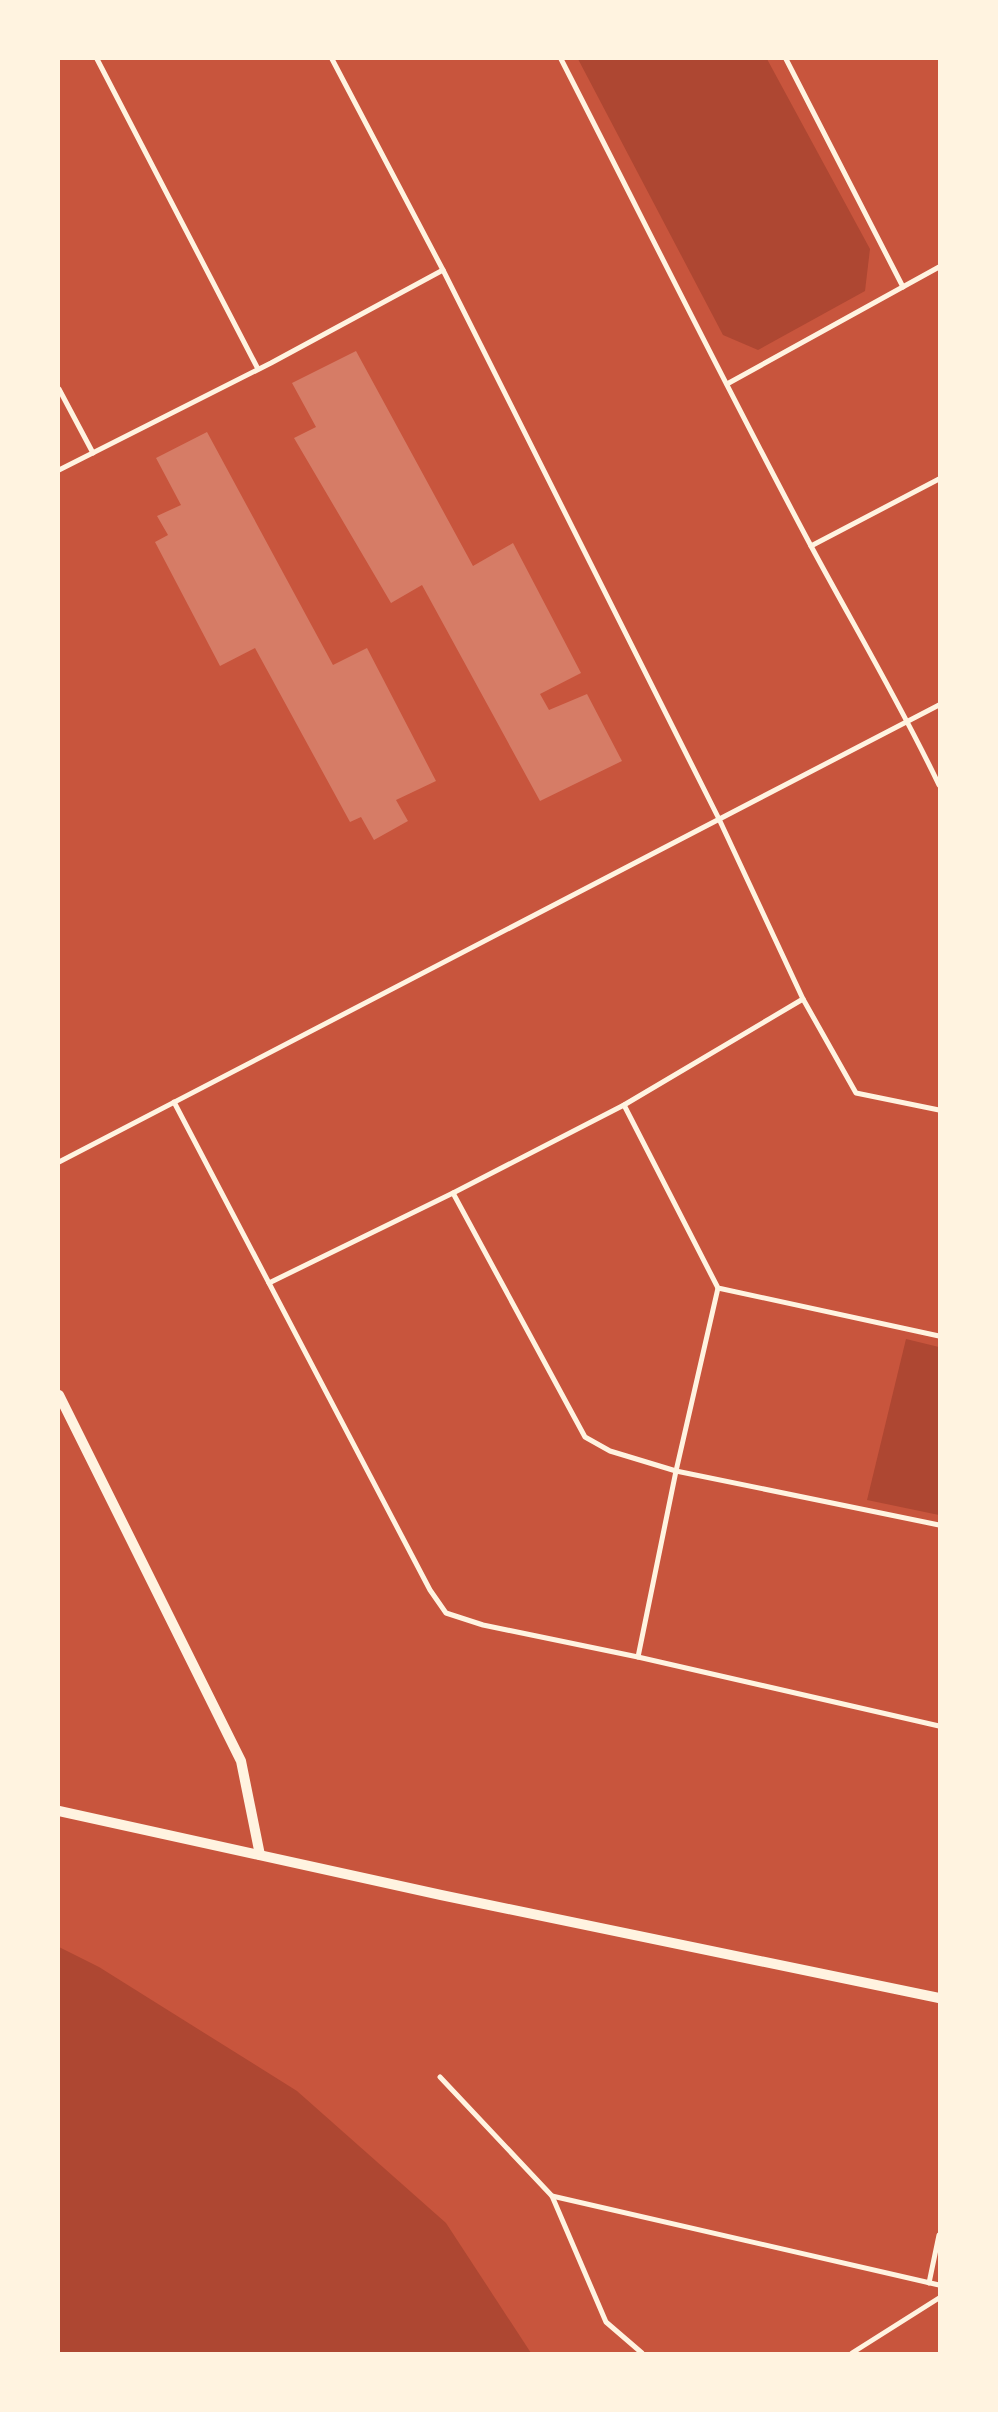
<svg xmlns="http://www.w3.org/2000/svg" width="998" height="2412" font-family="'Varela Round',sans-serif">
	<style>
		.green { fill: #ae4732 }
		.building { fill: #d67c66 }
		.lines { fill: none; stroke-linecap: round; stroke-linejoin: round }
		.minor { stroke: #fff3e0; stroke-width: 5 }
		.secondary { stroke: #fff3e0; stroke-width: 10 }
	</style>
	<rect width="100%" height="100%" fill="#c8553d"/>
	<g class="green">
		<polygon points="578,59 767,59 870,249 865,291 758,350 723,335"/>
		<polygon points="906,1339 939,1347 939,1515 867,1500"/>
		<polygon points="59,1947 99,1967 297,2091 446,2223 531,2353 59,2353"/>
	</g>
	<g class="building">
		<polygon points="356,351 473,566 513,543 581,673 540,694 549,710 587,694 622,761 540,801 422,585 391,603 294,438 316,427 292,383"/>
		<polygon points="207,432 333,665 367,648 436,781 396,800 408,821 374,840 361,817 350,822 255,648 220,666 155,542 168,535 157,516 181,505 156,458"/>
	</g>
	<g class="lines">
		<g class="minor">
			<polyline points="97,59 258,369"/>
			<polyline points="332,59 443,270 719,819 803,999 856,1093 939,1110"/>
			<path d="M 561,59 C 644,221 725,385 811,546 C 854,626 900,703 939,785"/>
			<polyline points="786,59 903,287"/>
			<polyline points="727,384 939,267"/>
			<polyline points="59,389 93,453"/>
			<polyline points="59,470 271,363 443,270"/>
			<polyline points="811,546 939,479"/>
			<polyline points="174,1102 430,1590 446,1613 483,1625 638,1657 939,1726"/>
			<polyline points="624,1105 718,1288 939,1336"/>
			<polyline points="59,1162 939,705"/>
			<polyline points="453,1193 585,1437 610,1451 676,1471 718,1288"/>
			<polyline points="269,1283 453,1193 624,1105 803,999"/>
			<polyline points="638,1657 676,1471 939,1525"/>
			<polyline points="440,2077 552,2196 606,2322 642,2353"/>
			<polyline points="552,2196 939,2285"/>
			<polyline points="929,2283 939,2235"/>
			<polyline points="852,2353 939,2298"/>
		</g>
		<g class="secondary">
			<polyline points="59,1395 241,1761 260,1855"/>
			<polyline points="59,1811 441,1895 939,1998"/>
		</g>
	</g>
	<rect width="998" height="2412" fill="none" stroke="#fff3e0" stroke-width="120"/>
</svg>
